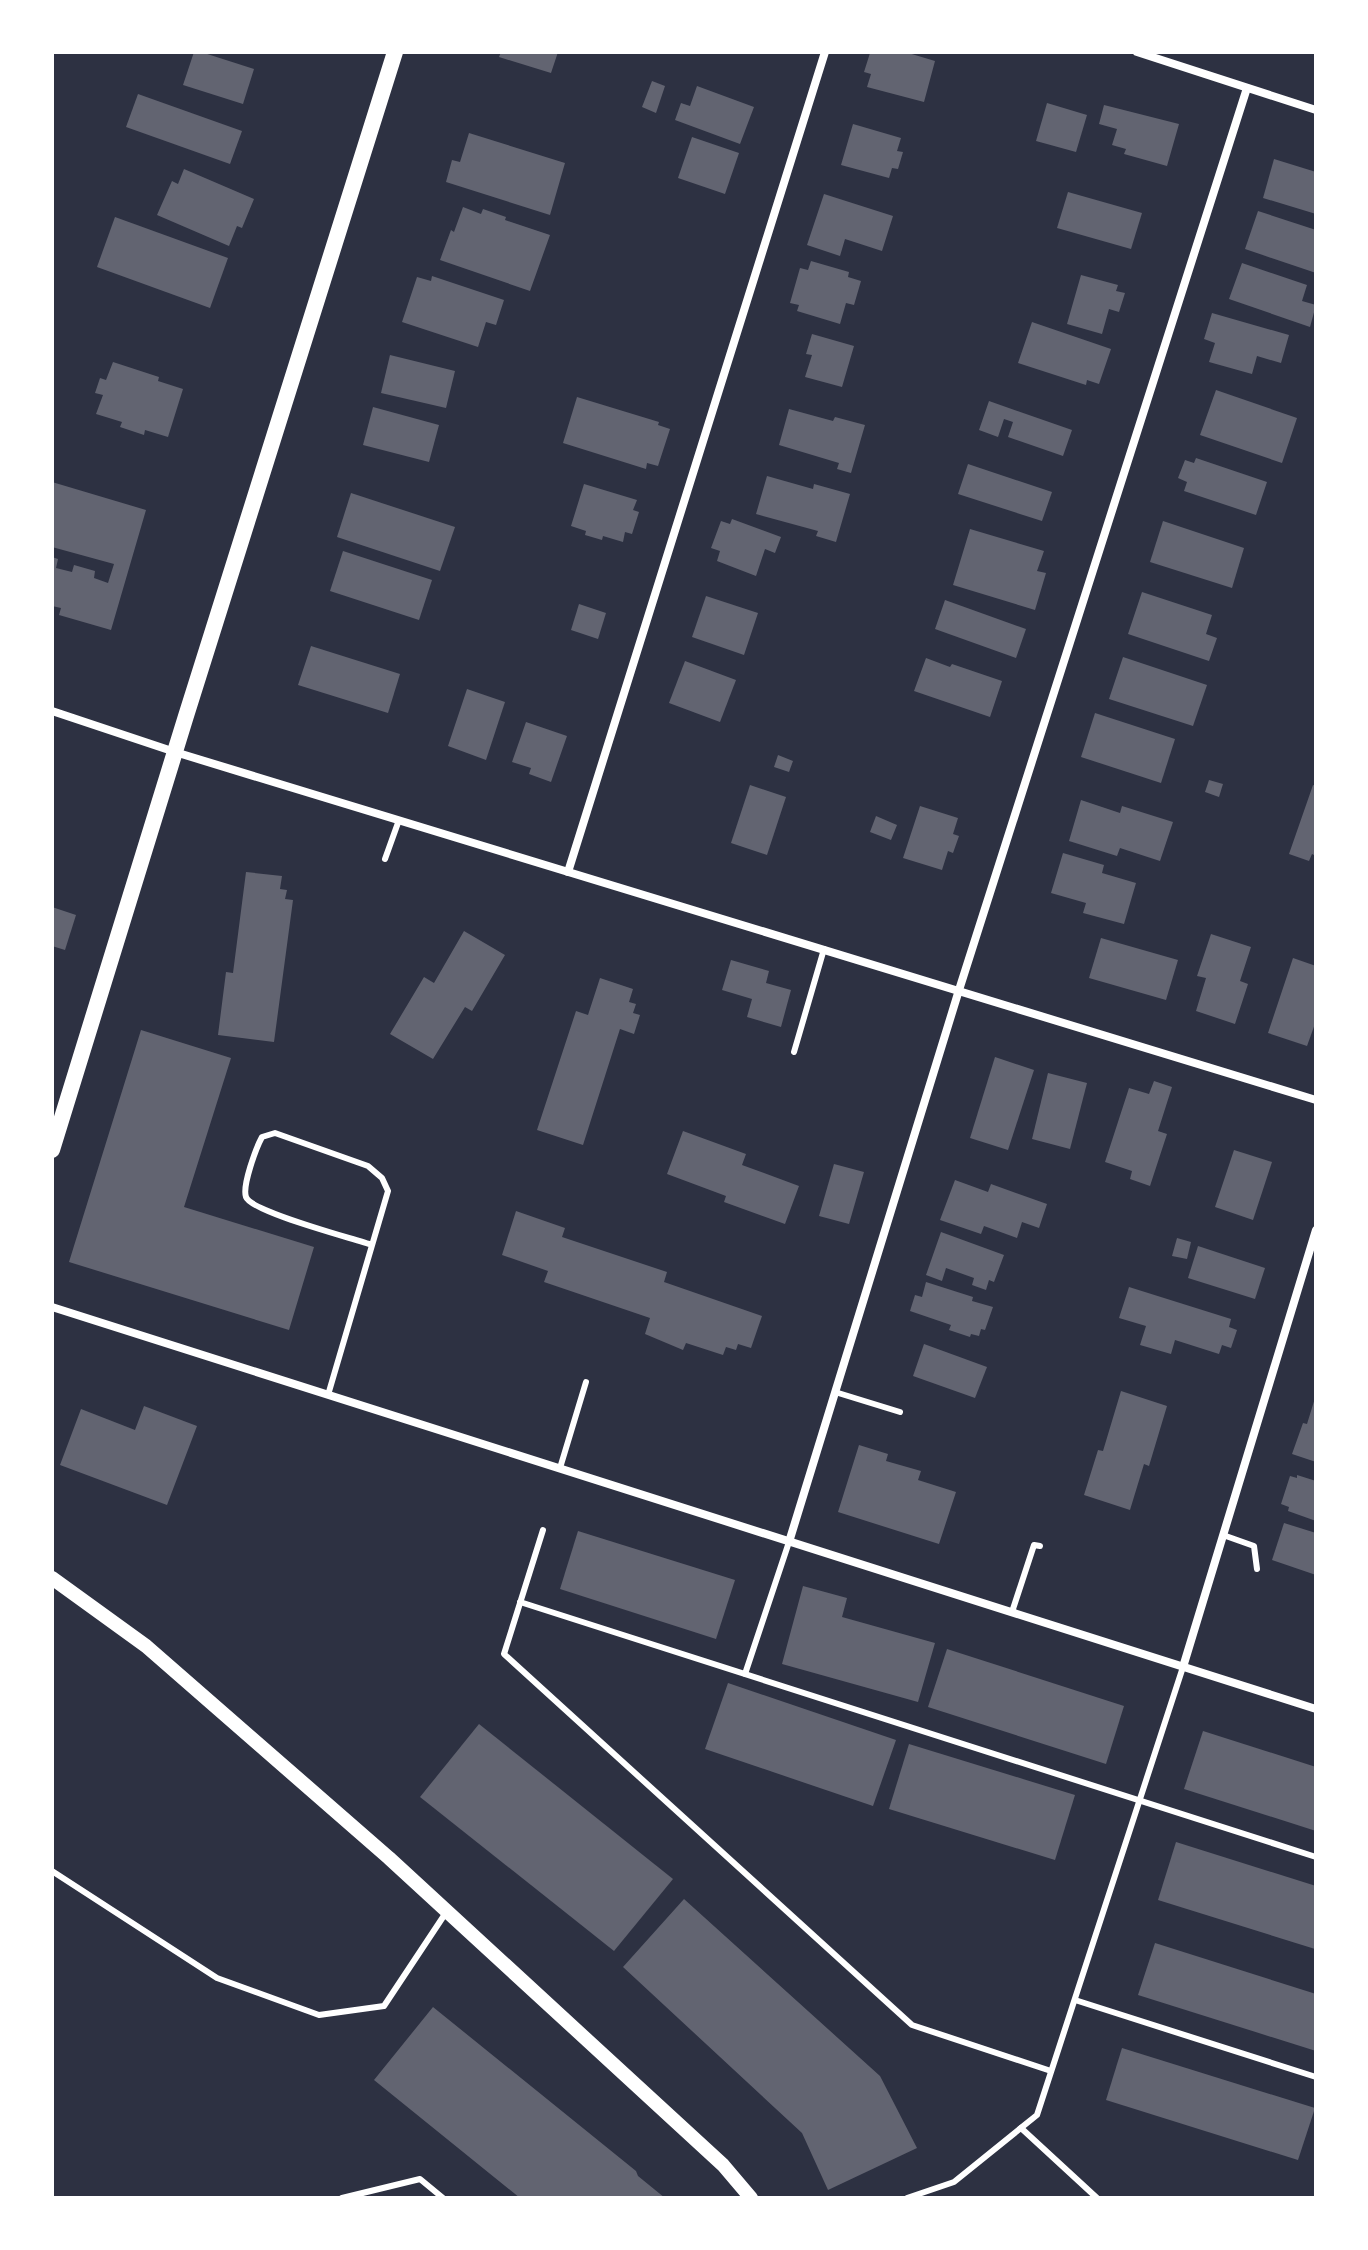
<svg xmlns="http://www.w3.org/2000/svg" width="1368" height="2250" font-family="'Source Sans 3',sans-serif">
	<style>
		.building { fill: #626471 }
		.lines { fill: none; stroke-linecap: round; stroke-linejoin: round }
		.service { stroke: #fff; stroke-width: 6 }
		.minor { stroke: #fff; stroke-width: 8 }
		.tertiary { stroke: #fff; stroke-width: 14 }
		.secondary { stroke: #fff; stroke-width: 16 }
	</style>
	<rect width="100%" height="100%" fill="#2d3142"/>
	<g class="building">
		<polygon points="194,52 201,52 254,69 243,104 183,85"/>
		<polygon points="501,52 558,52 551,73 499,57"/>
		<polygon points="876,52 905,52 935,61 924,102 867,87 871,74 864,72 870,53 875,54"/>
		<polygon points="652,81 665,86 656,113 642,107"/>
		<polygon points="697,86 754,107 740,144 675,120 681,103 690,106"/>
		<polygon points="138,94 242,131 230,164 126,127"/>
		<polygon points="1047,103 1087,115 1076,152 1036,141"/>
		<polygon points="1104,105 1179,124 1167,166 1124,154 1126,149 1112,145 1117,129 1099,124"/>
		<polygon points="853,124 901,138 897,151 903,152 898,169 892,168 889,178 841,165"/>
		<polygon points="469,133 565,163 550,215 446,182 452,160 460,162"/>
		<polygon points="692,137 739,153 725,194 678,178"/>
		<polygon points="1274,159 1316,172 1316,214 1263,198"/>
		<polygon points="184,169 254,199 242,228 237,226 229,246 157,215 172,181 178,184"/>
		<polygon points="1068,192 1142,213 1131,249 1057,228"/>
		<polygon points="824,194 893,216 882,251 845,239 840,256 807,245"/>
		<polygon points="463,207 481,214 483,209 506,217 505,220 550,235 530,291 440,260 451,230 454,232"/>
		<polygon points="1258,211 1316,230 1316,273 1245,249"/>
		<polygon points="115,217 228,258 210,308 97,267"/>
		<polygon points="811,261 849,272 848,277 861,281 854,305 846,303 840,324 797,311 799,305 790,303 800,268 808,270"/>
		<polygon points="1242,263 1307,285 1302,301 1316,305 1310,327 1229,299"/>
		<polygon points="1081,275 1118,285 1116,291 1125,293 1119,312 1109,309 1102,334 1067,324"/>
		<polygon points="432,276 504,300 496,325 486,322 478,347 402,322 417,277 431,281"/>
		<polygon points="1212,313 1289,335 1281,363 1257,356 1252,374 1209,362 1215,343 1204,339"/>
		<polygon points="1032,322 1111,349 1099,384 1087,380 1086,385 1018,363"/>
		<polygon points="812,334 854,346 842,387 805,377 812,355 806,354"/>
		<polygon points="390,355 455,371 446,408 381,393"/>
		<polygon points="113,362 159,377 158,381 183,389 168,437 145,430 144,435 120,427 122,422 96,414 103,395 95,393 100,378 106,380"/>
		<polygon points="1216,390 1297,418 1282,463 1200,435"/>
		<polygon points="577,397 659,422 658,425 670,429 658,466 647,463 646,469 563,443"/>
		<polygon points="989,401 1072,430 1063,456 1008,437 1013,422 1004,419 998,437 979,430"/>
		<polygon points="373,407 439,425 429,462 363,445"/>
		<polygon points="789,409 833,421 835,417 865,425 851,473 837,469 839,463 779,445"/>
		<polygon points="1196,458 1267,482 1256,515 1184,491 1187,482 1178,478 1185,460 1194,463"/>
		<polygon points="968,464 1052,492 1042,521 958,494"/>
		<polygon points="767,476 813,489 814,484 850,494 836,542 816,536 818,531 756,514"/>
		<polygon points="52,482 146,510 111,630 59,615 61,608 52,606 52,557 58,559 56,568 72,572 74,565 95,571 94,578 108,583 114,564 52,547"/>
		<polygon points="584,484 637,500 633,510 639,512 632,534 625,532 623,542 603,536 602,540 585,535 586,531 571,526"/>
		<polygon points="351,493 455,527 440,571 337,537"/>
		<polygon points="732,519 781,537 775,553 765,549 756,576 717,561 720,551 711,548 721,521 730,524"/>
		<polygon points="1163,521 1244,548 1232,588 1150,562"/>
		<polygon points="970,529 1044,551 1037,571 1046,573 1035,610 953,585"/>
		<polygon points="343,551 432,580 419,620 330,591"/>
		<polygon points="1142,592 1212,615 1206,634 1217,638 1209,661 1128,634"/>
		<polygon points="706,596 758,613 744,655 692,637"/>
		<polygon points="945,600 1026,629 1016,658 935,629"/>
		<polygon points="579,604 606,613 598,639 571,630"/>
		<polygon points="311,646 400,674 388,713 298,685"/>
		<polygon points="1123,657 1207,685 1193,726 1109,699"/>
		<polygon points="926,658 950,667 952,664 1002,681 990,717 914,691"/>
		<polygon points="685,661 736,680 720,722 669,703"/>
		<polygon points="467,689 505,702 486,760 448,746"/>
		<polygon points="1095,713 1175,739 1161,783 1081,757"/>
		<polygon points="526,722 567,736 551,782 529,774 531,768 512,762"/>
		<polygon points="778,755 793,761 789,772 774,767"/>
		<polygon points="1209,780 1223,784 1219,797 1205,792"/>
		<polygon points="750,785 786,797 767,855 731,843"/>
		<polygon points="1313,785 1316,786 1316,856 1312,854 1309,861 1289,854"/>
		<polygon points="1081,800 1120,813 1122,806 1173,822 1160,861 1120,848 1117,856 1069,841"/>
		<polygon points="920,806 958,818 953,834 959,836 953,853 948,851 942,870 903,858"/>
		<polygon points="876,816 897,825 891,840 870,832"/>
		<polygon points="1063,853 1104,865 1102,873 1136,883 1124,924 1083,913 1086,903 1051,893"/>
		<polygon points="246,872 282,876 280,889 287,890 285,899 293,900 274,1042 218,1035 226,972 233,973"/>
		<polygon points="52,907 76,915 65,950 52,946"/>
		<polygon points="464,931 505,955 472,1011 465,1007 433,1059 390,1034 424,977 434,983"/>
		<polygon points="1211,934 1251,947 1240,981 1248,984 1235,1024 1196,1011 1206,978 1197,976"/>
		<polygon points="1101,938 1178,960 1166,1000 1089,978"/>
		<polygon points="1293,958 1316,966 1316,1021 1307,1046 1268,1033"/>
		<polygon points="731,960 769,971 766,983 791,990 781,1027 747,1017 752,999 722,990"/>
		<polygon points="600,978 633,989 629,1002 636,1004 633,1013 640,1015 634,1034 620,1029 583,1145 537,1130 576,1011 588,1015"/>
		<polygon points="141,1030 231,1058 184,1207 314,1247 289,1330 69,1262"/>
		<polygon points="995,1057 1034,1070 1008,1150 970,1138"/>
		<polygon points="1048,1073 1087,1083 1070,1149 1032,1139"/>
		<polygon points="1154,1081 1172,1087 1158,1131 1167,1134 1150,1186 1130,1179 1132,1171 1105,1162 1129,1088 1149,1094"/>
		<polygon points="683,1131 746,1154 742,1165 799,1186 785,1224 724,1202 726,1196 667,1174"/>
		<polygon points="1234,1150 1272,1162 1253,1220 1215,1207"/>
		<polygon points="834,1164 864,1172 849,1224 819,1216"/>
		<polygon points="955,1180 988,1192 991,1184 1047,1204 1039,1228 1022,1222 1017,1238 984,1226 981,1234 940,1220"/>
		<polygon points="516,1211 565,1228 562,1237 667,1272 664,1282 762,1316 751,1348 738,1344 736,1350 726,1347 723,1355 686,1343 683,1350 645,1334 650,1318 544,1282 548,1271 502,1255"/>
		<polygon points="941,1232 1004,1255 994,1282 989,1280 986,1290 972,1285 974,1278 946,1268 942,1281 926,1275"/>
		<polygon points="1177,1238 1191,1242 1187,1259 1172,1256"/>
		<polygon points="1198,1246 1265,1268 1255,1299 1188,1278"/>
		<polygon points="926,1282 973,1297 972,1301 993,1307 985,1330 981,1329 979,1336 971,1334 970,1337 949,1330 951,1325 910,1311 915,1295 922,1297"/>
		<polygon points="1129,1287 1231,1319 1229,1327 1237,1330 1231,1348 1222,1345 1219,1354 1175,1340 1171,1354 1140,1345 1146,1326 1119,1318"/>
		<polygon points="924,1344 987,1367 975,1398 913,1376"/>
		<polygon points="1121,1391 1167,1406 1149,1466 1144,1464 1130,1510 1084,1495 1098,1450 1103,1451"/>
		<polygon points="1315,1398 1316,1398 1316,1462 1292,1454 1303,1423 1307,1424"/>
		<polygon points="144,1406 197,1426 167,1505 60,1465 81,1409 135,1430"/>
		<polygon points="859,1445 888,1454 886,1461 921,1471 918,1480 956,1492 939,1544 838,1512"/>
		<polygon points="1297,1475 1316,1481 1316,1521 1288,1511 1289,1507 1281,1504 1290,1476 1297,1478"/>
		<polygon points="1284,1523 1316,1533 1316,1575 1272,1560"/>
		<polygon points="578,1531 735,1580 716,1639 560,1589"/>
		<polygon points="803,1586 847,1598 842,1617 935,1643 918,1702 782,1664"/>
		<polygon points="947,1649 1124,1706 1106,1764 928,1707"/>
		<polygon points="728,1683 896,1740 873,1806 705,1749"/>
		<polygon points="479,1724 673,1879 614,1951 420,1797"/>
		<polygon points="1203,1731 1316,1767 1316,1831 1184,1789"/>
		<polygon points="909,1744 1075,1795 1055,1860 889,1809"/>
		<polygon points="1176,1842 1316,1886 1315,1949 1158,1900"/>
		<polygon points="684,1899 880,2076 917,2148 828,2190 802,2133 623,1967"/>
		<polygon points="1155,1943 1316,1994 1316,2051 1138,1995"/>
		<polygon points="433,2007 636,2171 638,2176 665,2198 520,2198 374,2080"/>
		<polygon points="1122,2048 1315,2108 1298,2160 1106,2100"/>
	</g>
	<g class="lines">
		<g class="service">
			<polyline points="385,859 399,820"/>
			<polyline points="794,1052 824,949"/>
			<polyline points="835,1392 900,1412"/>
			<path d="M 328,1395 L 388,1191 L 382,1178 L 368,1166 L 275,1133 L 262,1137 C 256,1148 242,1186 246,1197 C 251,1212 352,1238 372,1245"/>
			<polyline points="560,1468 586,1382"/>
			<polyline points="543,1530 504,1654 912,2025 1051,2071"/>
			<polyline points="1223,1535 1254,1546 1257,1569"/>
			<polyline points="520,1602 1316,1857"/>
			<polyline points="1012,1612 1034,1545 1040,1546"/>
			<polyline points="745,1674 789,1542"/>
			<polyline points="52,1871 217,1978 319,2015 384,2006 447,1911"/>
			<polyline points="1075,2000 1316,2077"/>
			<polyline points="1021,2128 1097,2198"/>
			<polyline points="342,2198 420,2179 443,2198"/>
			<polyline points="907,2198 954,2182 1037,2115 1183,1667"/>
		</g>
		<g class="minor">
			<polyline points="1137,52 1316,110"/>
			<polyline points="52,711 175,752 1316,1100"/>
			<polyline points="568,872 825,52"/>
			<polyline points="52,1307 1316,1709"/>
			<polyline points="789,1542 959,990 1247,88"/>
			<polyline points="1183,1667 1316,1230"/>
		</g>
		<polyline class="tertiary" points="52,1578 146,1646 389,1858 723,2165 751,2198"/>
		<polyline class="secondary" points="52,1150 186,716 395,52"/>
	</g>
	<rect width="1368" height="2250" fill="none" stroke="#ffffff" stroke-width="108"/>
</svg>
